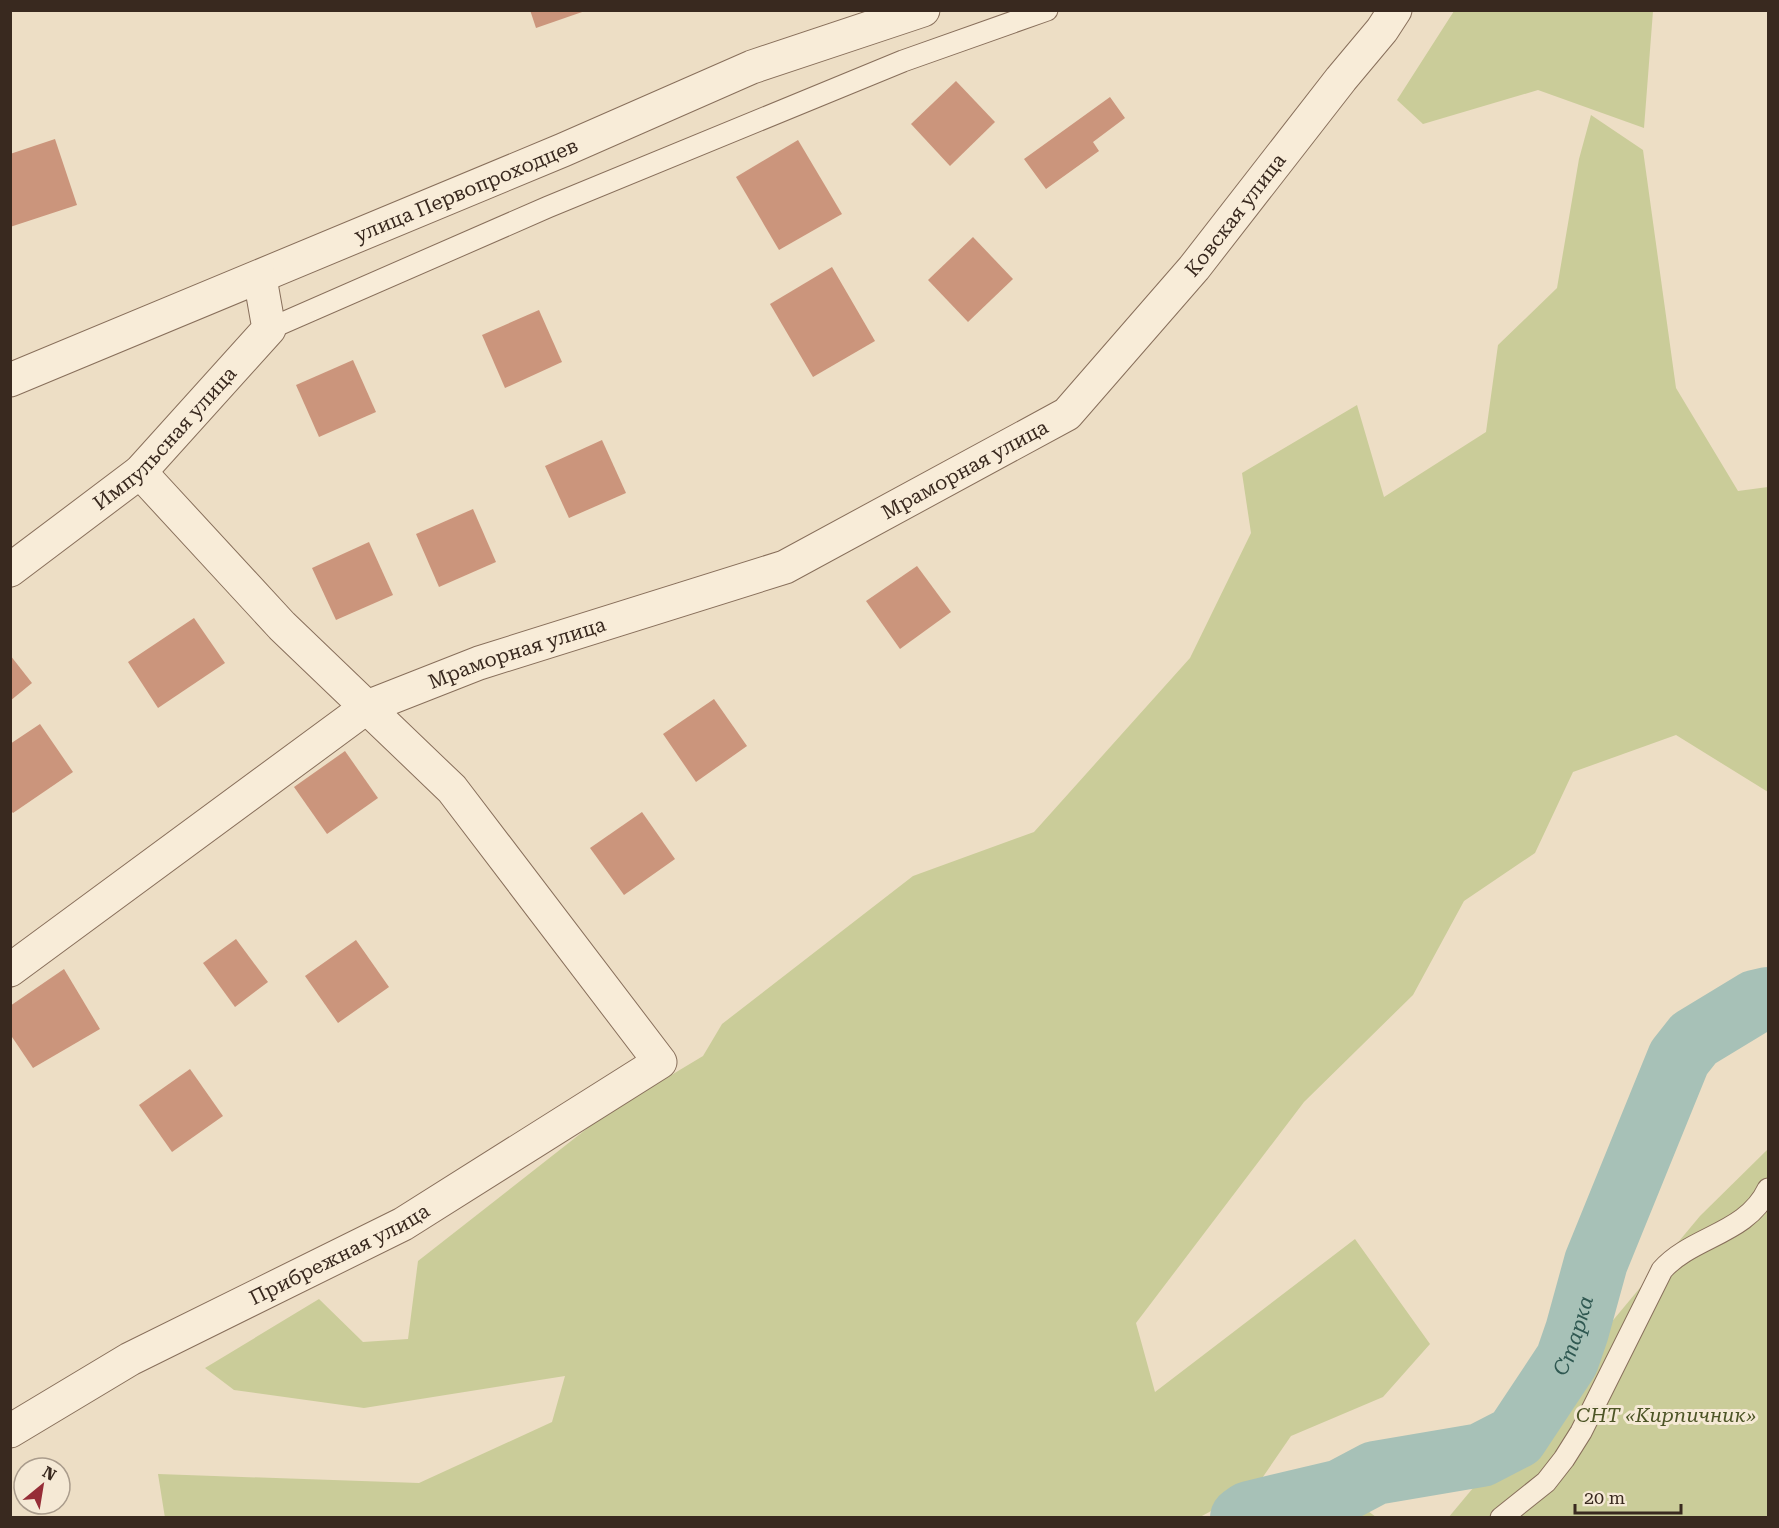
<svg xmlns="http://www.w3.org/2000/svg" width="1779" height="1528" font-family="'Roboto Serif',serif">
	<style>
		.green { fill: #cacc99 }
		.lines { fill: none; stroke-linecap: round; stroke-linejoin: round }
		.river { stroke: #a7c1b7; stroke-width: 64 }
		.building { fill: #cb957c }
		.service-casing { stroke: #886f5b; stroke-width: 23 }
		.minor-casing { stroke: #886f5b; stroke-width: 35 }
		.service { stroke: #f8ecd8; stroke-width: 21 }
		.minor { stroke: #f8ecd8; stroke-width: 33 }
		.labels { text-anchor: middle; stroke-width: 6; stroke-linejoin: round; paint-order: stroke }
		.street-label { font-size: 20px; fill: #39291f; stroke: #f5e9d5 }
		.park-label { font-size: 20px; font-style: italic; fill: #4d5526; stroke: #f5e9d5 }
		.water-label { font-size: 21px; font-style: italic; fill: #2f5851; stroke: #f5e9d5 }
	</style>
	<rect width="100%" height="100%" fill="#eddec5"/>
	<g class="green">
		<polygon points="1454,11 1653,11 1644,128 1538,90 1423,124 1397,100"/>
		<polygon points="1591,115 1643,150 1676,388 1738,491 1768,487 1768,792 1676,735 1573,772 1535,853 1464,901 1413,995 1304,1102 1136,1323 1155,1392 1355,1239 1430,1344 1383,1397 1291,1436 1256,1487 1200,1517 165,1518 158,1474 419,1483 552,1422 565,1376 364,1408 234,1390 205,1368 319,1299 363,1342 408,1339 418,1261 603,1116 703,1056 722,1024 913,876 1034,832 1190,658 1251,533 1242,473 1357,405 1384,497 1486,432 1498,345 1557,288 1579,159"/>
		<polygon points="1768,1149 1768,1517 1448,1518 1700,1216"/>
		<polygon points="1341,1491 1376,1517 1242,1517 1249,1513"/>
	</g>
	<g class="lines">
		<path class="river" id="s1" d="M 1242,1518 L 1249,1513 L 1341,1491 L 1375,1473 L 1481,1455 L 1516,1437 L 1567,1360 L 1577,1331 L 1596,1262 L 1679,1058 L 1694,1039 L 1755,1002 L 1768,999"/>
	</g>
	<g class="building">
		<polygon points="530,10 585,10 585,11 536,28"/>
		<polygon points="956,81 995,122 950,166 911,124"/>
		<polygon points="1110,97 1125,118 1093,142 1099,151 1046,189 1024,159"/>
		<polygon points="55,139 77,205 10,227 10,154"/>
		<polygon points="798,140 842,214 779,250 736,177"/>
		<polygon points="973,237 1013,279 968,322 928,280"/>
		<polygon points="832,267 875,341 813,377 770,304"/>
		<polygon points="539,310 562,362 505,388 482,335"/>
		<polygon points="353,360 376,412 319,437 296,385"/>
		<polygon points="602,440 626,493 569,518 545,466"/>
		<polygon points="473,509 496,562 439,587 416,534"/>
		<polygon points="369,542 393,595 336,620 312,568"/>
		<polygon points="917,566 951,612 900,649 866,601"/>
		<polygon points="194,618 225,663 158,708 128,662"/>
		<polygon points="10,655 32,683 10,701"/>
		<polygon points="714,699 747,746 696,782 663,734"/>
		<polygon points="40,724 73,772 13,813 10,810 10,744"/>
		<polygon points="345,751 378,798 327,834 294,787"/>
		<polygon points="642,812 675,859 624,895 590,848"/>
		<polygon points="236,939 268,982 235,1007 203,963"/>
		<polygon points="356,940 389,987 338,1023 305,976"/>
		<polygon points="64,969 100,1029 33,1068 10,1034 10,1006"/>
		<polygon points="190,1069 223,1116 172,1152 139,1105"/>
	</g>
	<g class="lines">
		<g class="service-casing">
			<g id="service">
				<polyline points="269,329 548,207 903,61 1047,10"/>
				<path d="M 1501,1518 L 1546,1482 L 1564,1459 L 1581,1432 L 1662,1270 C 1692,1236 1747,1234 1768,1189"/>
			</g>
		</g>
		<g class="minor-casing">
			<g id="minor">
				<path id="s2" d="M 10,380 L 563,150 L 752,67 L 923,10"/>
				<path id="s3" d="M 10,570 L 140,472 L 269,329 L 260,278"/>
				<path id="s4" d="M 10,970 L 367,707 L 479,663 L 785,567 L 1067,414 L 1194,268 L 1341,79 L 1382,30 L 1395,10"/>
				<path id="s5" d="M 10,1431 L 130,1359 L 403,1224 L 660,1062 L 452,789 L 282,626 L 140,472"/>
			</g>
		</g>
		<use href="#service" class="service"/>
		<use href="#minor" class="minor"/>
	</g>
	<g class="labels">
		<g class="street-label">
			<text dy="7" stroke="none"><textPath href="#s2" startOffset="494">улица Первопроходцев</textPath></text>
			<text dy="7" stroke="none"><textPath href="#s4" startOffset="1466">Ковская улица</textPath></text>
			<text dy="7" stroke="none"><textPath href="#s3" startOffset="204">Импульсная улица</textPath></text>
			<text dy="7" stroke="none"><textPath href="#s4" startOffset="1089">Мраморная улица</textPath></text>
			<text dy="7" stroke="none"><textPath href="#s4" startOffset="603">Мраморная улица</textPath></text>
			<text dy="7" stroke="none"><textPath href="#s5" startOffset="374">Прибрежная улица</textPath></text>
		</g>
		<g class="park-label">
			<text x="1666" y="1422">СНТ «Кирпичник»</text>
		</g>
		<g class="water-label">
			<text dy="7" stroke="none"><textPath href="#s1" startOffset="406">Старка</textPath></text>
		</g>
	</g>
	<rect width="1779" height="1528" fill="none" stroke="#39291f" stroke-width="24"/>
	<g transform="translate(42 1486) rotate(30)"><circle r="28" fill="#f5e9d5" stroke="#aa9c8c" stroke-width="1.5"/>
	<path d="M0-4.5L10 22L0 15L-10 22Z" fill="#962d37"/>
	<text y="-9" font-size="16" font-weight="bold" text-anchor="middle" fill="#39291f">N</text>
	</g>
	<path d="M1575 1504v9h106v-9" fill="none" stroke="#39291f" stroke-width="3"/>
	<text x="1584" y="1504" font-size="18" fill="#39291f" stroke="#f5e9d5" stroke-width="4.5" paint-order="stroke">20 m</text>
</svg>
